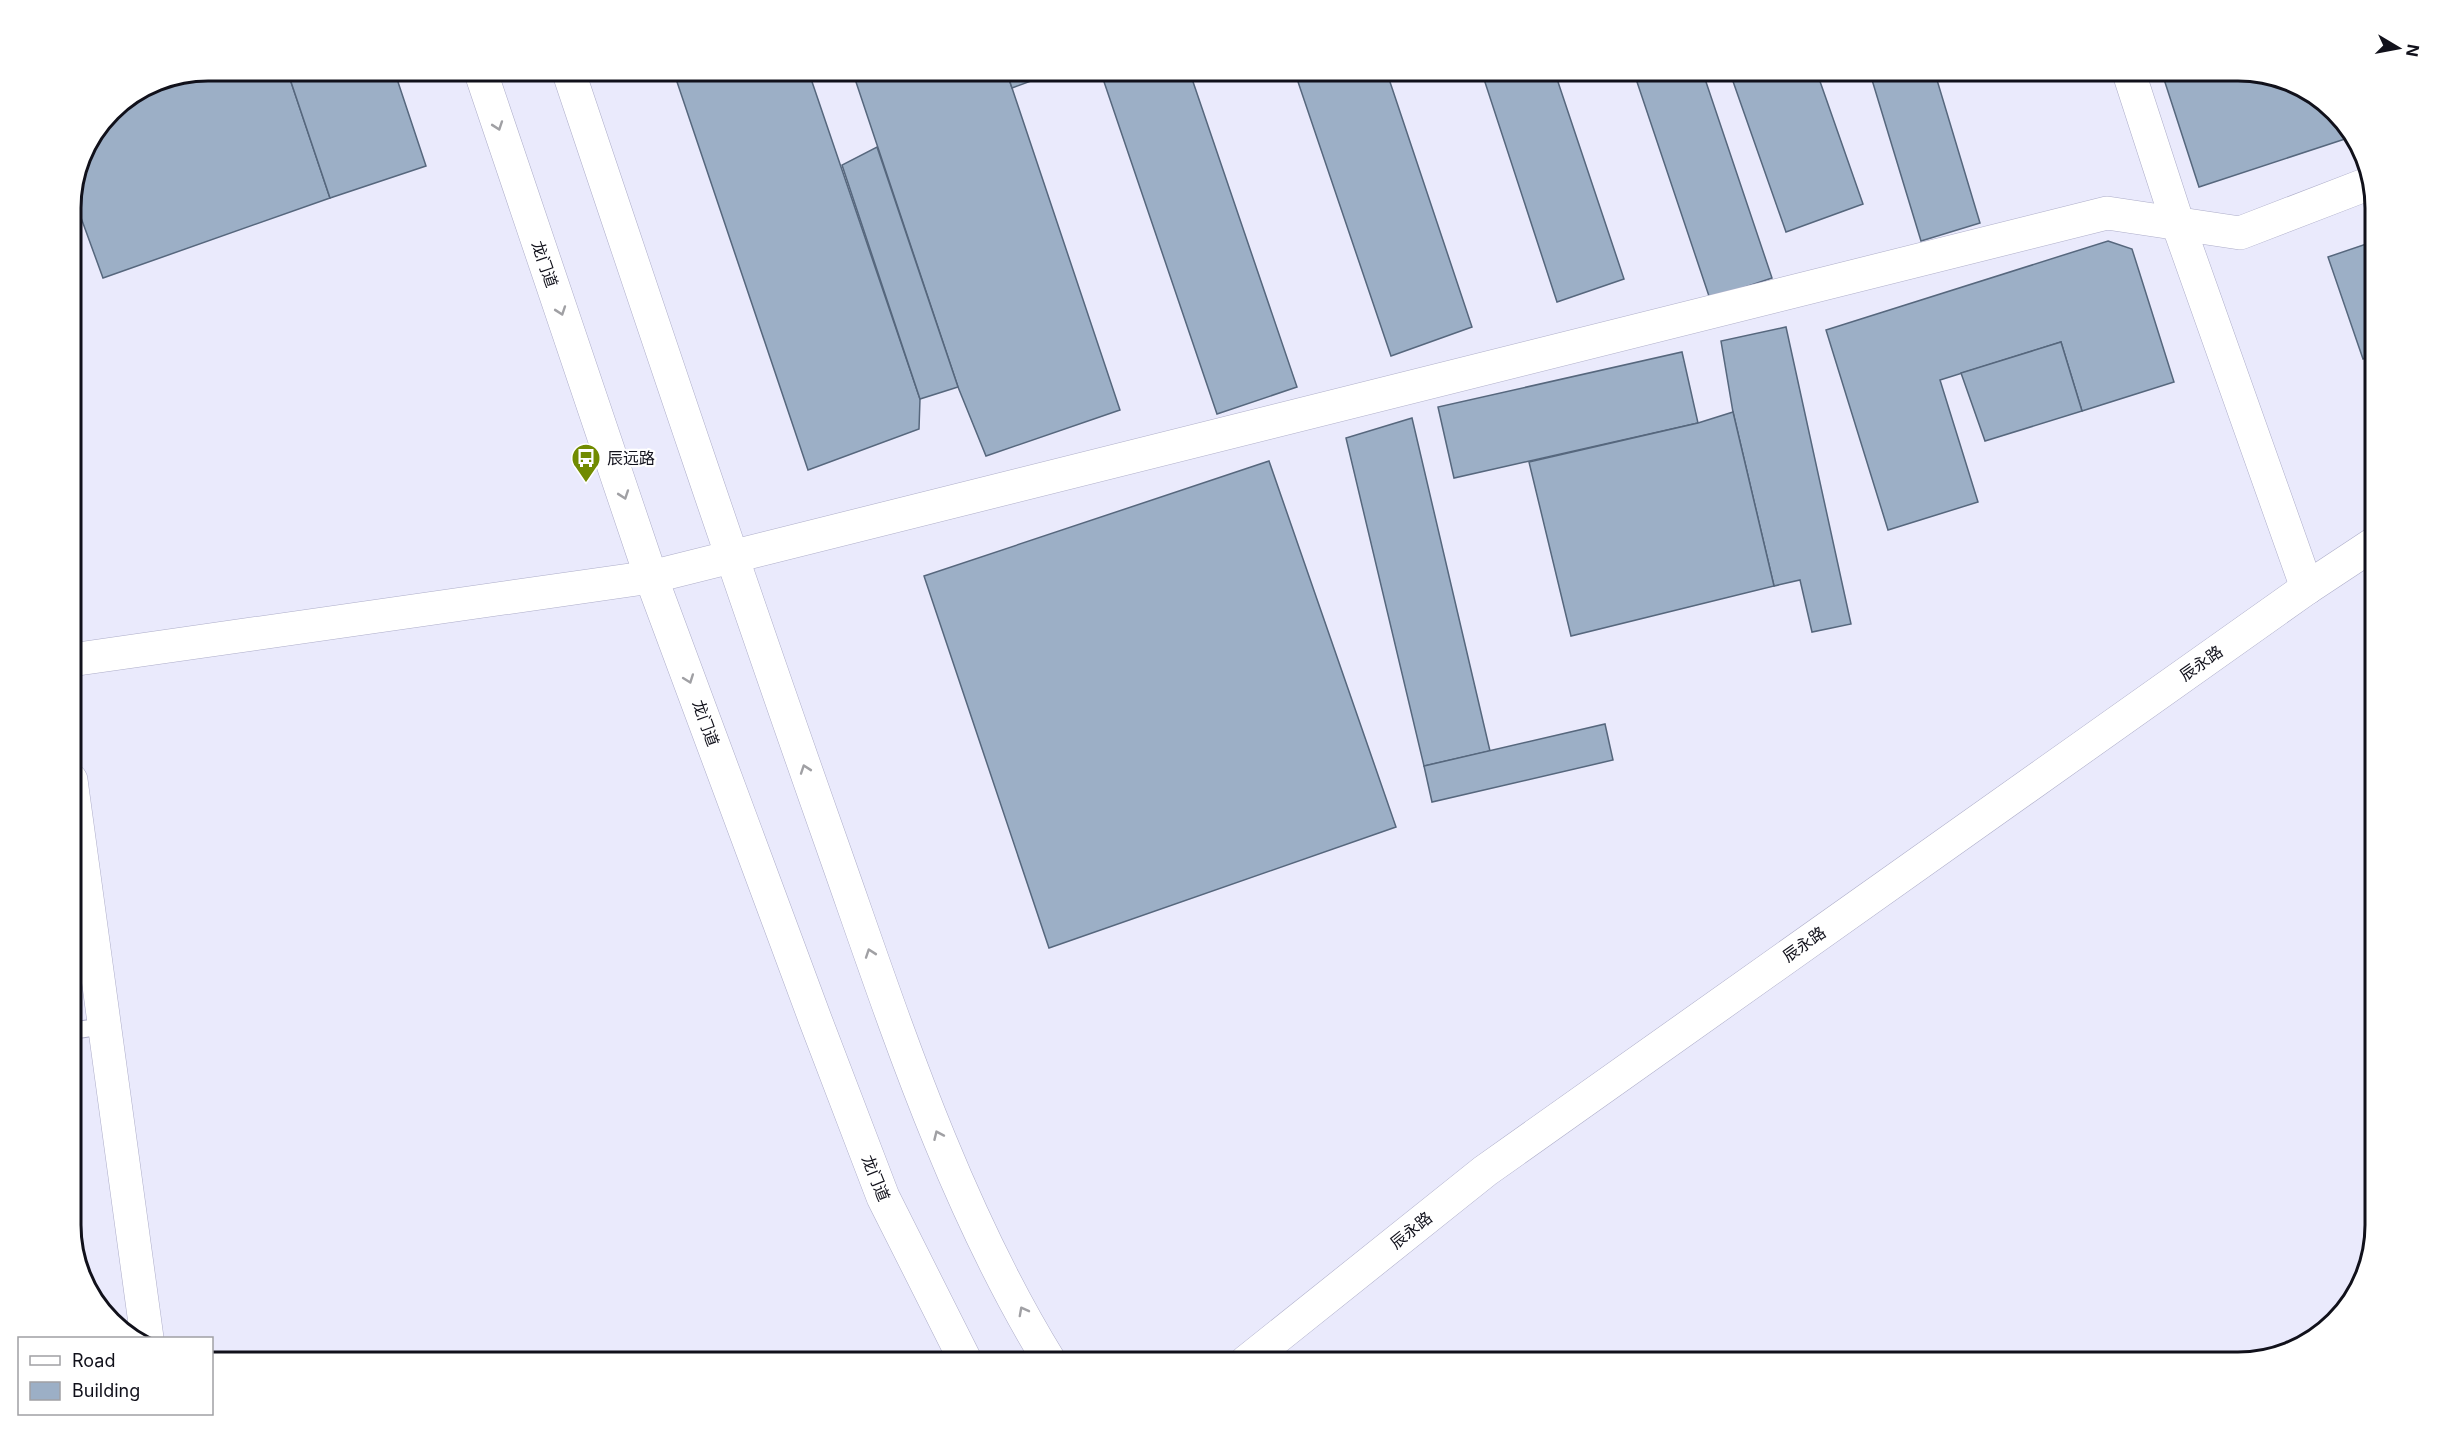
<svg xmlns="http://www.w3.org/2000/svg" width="2446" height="1433" font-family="Inter,'Noto Sans SC',sans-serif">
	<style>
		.building { fill: #9cafc6; stroke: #56677d; stroke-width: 1.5 }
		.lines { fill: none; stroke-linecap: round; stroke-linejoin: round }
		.lane-casing { stroke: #adadc9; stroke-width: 18 }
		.street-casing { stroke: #adadc9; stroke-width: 34 }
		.secondary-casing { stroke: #adadc9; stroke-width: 34 }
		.lane { stroke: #fff; stroke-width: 16 }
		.street { stroke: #fff; stroke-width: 33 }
		.secondary { stroke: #fff; stroke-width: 33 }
		.oneway { stroke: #a0a0a4 }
		.labels { text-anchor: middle; stroke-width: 4.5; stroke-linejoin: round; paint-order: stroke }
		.street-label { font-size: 16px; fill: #11111b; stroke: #fff }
		.poi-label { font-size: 16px; fill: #11111b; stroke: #fff; text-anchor: start }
		.rim { fill: none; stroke: #11111b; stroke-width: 3 }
	</style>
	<rect width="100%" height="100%" fill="#eaeafc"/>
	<g class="building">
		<polygon points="208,70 287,70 330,198 103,278 72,193 85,148 111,111 156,81"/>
		<polygon points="287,70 394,70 426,166 330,198"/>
		<polygon points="673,70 808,70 920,399 919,429 808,470"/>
		<polygon points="852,70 1006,70 1120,410 986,456 958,387"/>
		<polygon points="1006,70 1061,70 1012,88"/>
		<polygon points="1100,70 1189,70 1297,387 1217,414"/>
		<polygon points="1294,70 1386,70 1472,327 1391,356"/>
		<polygon points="1481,70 1554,70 1624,279 1557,302"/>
		<polygon points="1633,70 1702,70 1772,278 1710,299"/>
		<polygon points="1729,70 1816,70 1863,204 1786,232"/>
		<polygon points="1869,70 1934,70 1980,223 1921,241"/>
		<polygon points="2161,70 2238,70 2306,89 2339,119 2345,139 2199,187"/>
		<polygon points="877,147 958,387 920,399 842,165"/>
		<polygon points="2108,241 2132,249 2174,382 2082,411 2061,342 1940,380 1978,502 1888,530 1826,330"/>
		<polygon points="2375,241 2375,354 2363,359 2328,257"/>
		<polygon points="1786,327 1851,624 1812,632 1800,580 1774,586 1733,412 1721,341"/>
		<polygon points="2061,342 2082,411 1985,441 1961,373"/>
		<polygon points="1682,352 1698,423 1454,478 1438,407"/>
		<polygon points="1733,412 1774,586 1571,636 1529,462 1698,423"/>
		<polygon points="1412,418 1490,751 1424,766 1346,438"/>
		<polygon points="1269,461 1396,827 1049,948 924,576"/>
		<polygon points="1605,724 1613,760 1432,802 1424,766"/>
	</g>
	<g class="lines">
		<g class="lane-casing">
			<polyline id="lane" points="71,1031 104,1026"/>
		</g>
		<g class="street-casing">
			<g id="street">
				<polyline points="2128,70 2178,224 2307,588"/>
				<polyline points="71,660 651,577 2107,213 2240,233 2370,183"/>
				<polyline points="71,780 147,1338"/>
			</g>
		</g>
		<g class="secondary-casing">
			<g id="secondary">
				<polyline points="480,70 651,577 815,1019 883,1197 966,1362"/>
				<path d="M 568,70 C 654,327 740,584 830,839 C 893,1017 951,1201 1050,1362"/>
				<polyline points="1246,1362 1485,1171 2307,588 2375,543"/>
			</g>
		</g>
		<use href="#lane" class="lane"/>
		<use href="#street" class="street"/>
		<use href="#secondary" class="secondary"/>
	</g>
	<defs><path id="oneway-chevron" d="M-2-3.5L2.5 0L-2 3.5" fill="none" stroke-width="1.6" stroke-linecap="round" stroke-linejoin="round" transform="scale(1.5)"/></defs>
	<g class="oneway">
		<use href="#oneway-chevron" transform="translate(498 126) rotate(71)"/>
		<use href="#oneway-chevron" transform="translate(561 311) rotate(71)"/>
		<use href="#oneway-chevron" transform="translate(624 495) rotate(71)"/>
		<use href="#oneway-chevron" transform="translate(689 679) rotate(70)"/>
		<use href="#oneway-chevron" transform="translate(805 769) rotate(-109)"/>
		<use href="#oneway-chevron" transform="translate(870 953) rotate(-109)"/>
		<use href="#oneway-chevron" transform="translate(938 1135) rotate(-114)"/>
		<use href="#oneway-chevron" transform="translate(1023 1311) rotate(-118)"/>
	</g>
	<defs>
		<g id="bus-pin" transform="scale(1.5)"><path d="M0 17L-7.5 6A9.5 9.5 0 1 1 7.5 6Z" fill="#718b00" stroke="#fff"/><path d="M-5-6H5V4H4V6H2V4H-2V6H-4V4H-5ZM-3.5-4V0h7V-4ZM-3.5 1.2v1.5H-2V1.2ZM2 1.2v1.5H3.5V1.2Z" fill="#fff"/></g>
	</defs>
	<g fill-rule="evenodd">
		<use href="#bus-pin" x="586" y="458"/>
	</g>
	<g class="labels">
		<g class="street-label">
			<text transform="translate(545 264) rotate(71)" y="6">龙门道</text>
			<text transform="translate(2201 663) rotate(-35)" y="6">辰永路</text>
			<text transform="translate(706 723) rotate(70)" y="6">龙门道</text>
			<text transform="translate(1804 944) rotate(-35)" y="6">辰永路</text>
			<text transform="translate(876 1178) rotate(68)" y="6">龙门道</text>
			<text transform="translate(1411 1230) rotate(-39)" y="6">辰永路</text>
		</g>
		<g class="poi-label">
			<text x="607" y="464">辰远路</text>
		</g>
	</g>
	<path d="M0 0H2446V1433H0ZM208 81H2238A127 127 0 0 1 2365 208V1225A127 127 0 0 1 2238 1352H208A127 127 0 0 1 81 1225V208A127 127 0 0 1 208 81Z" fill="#fff" fill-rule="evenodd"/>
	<path class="rim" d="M208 81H2238A127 127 0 0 1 2365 208V1225A127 127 0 0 1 2238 1352H208A127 127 0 0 1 81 1225V208A127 127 0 0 1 208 81Z"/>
	<rect x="18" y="1337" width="195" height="78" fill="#ffffff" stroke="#a0a0a4" stroke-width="1.5"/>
	<rect x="30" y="1356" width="30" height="9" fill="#ffffff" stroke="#a0a0a4" stroke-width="1.5"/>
	<text x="72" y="1367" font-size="18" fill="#11111b">Road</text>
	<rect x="30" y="1382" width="30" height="18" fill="#9cafc6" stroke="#a0a0a4" stroke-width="1.5"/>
	<text x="72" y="1397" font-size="18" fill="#11111b">Building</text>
	<g transform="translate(2398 48) rotate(100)" stroke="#ffffff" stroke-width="4.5" paint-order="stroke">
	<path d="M0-4.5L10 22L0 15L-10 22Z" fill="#11111b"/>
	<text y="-9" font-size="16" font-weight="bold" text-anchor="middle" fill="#11111b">N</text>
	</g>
</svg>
